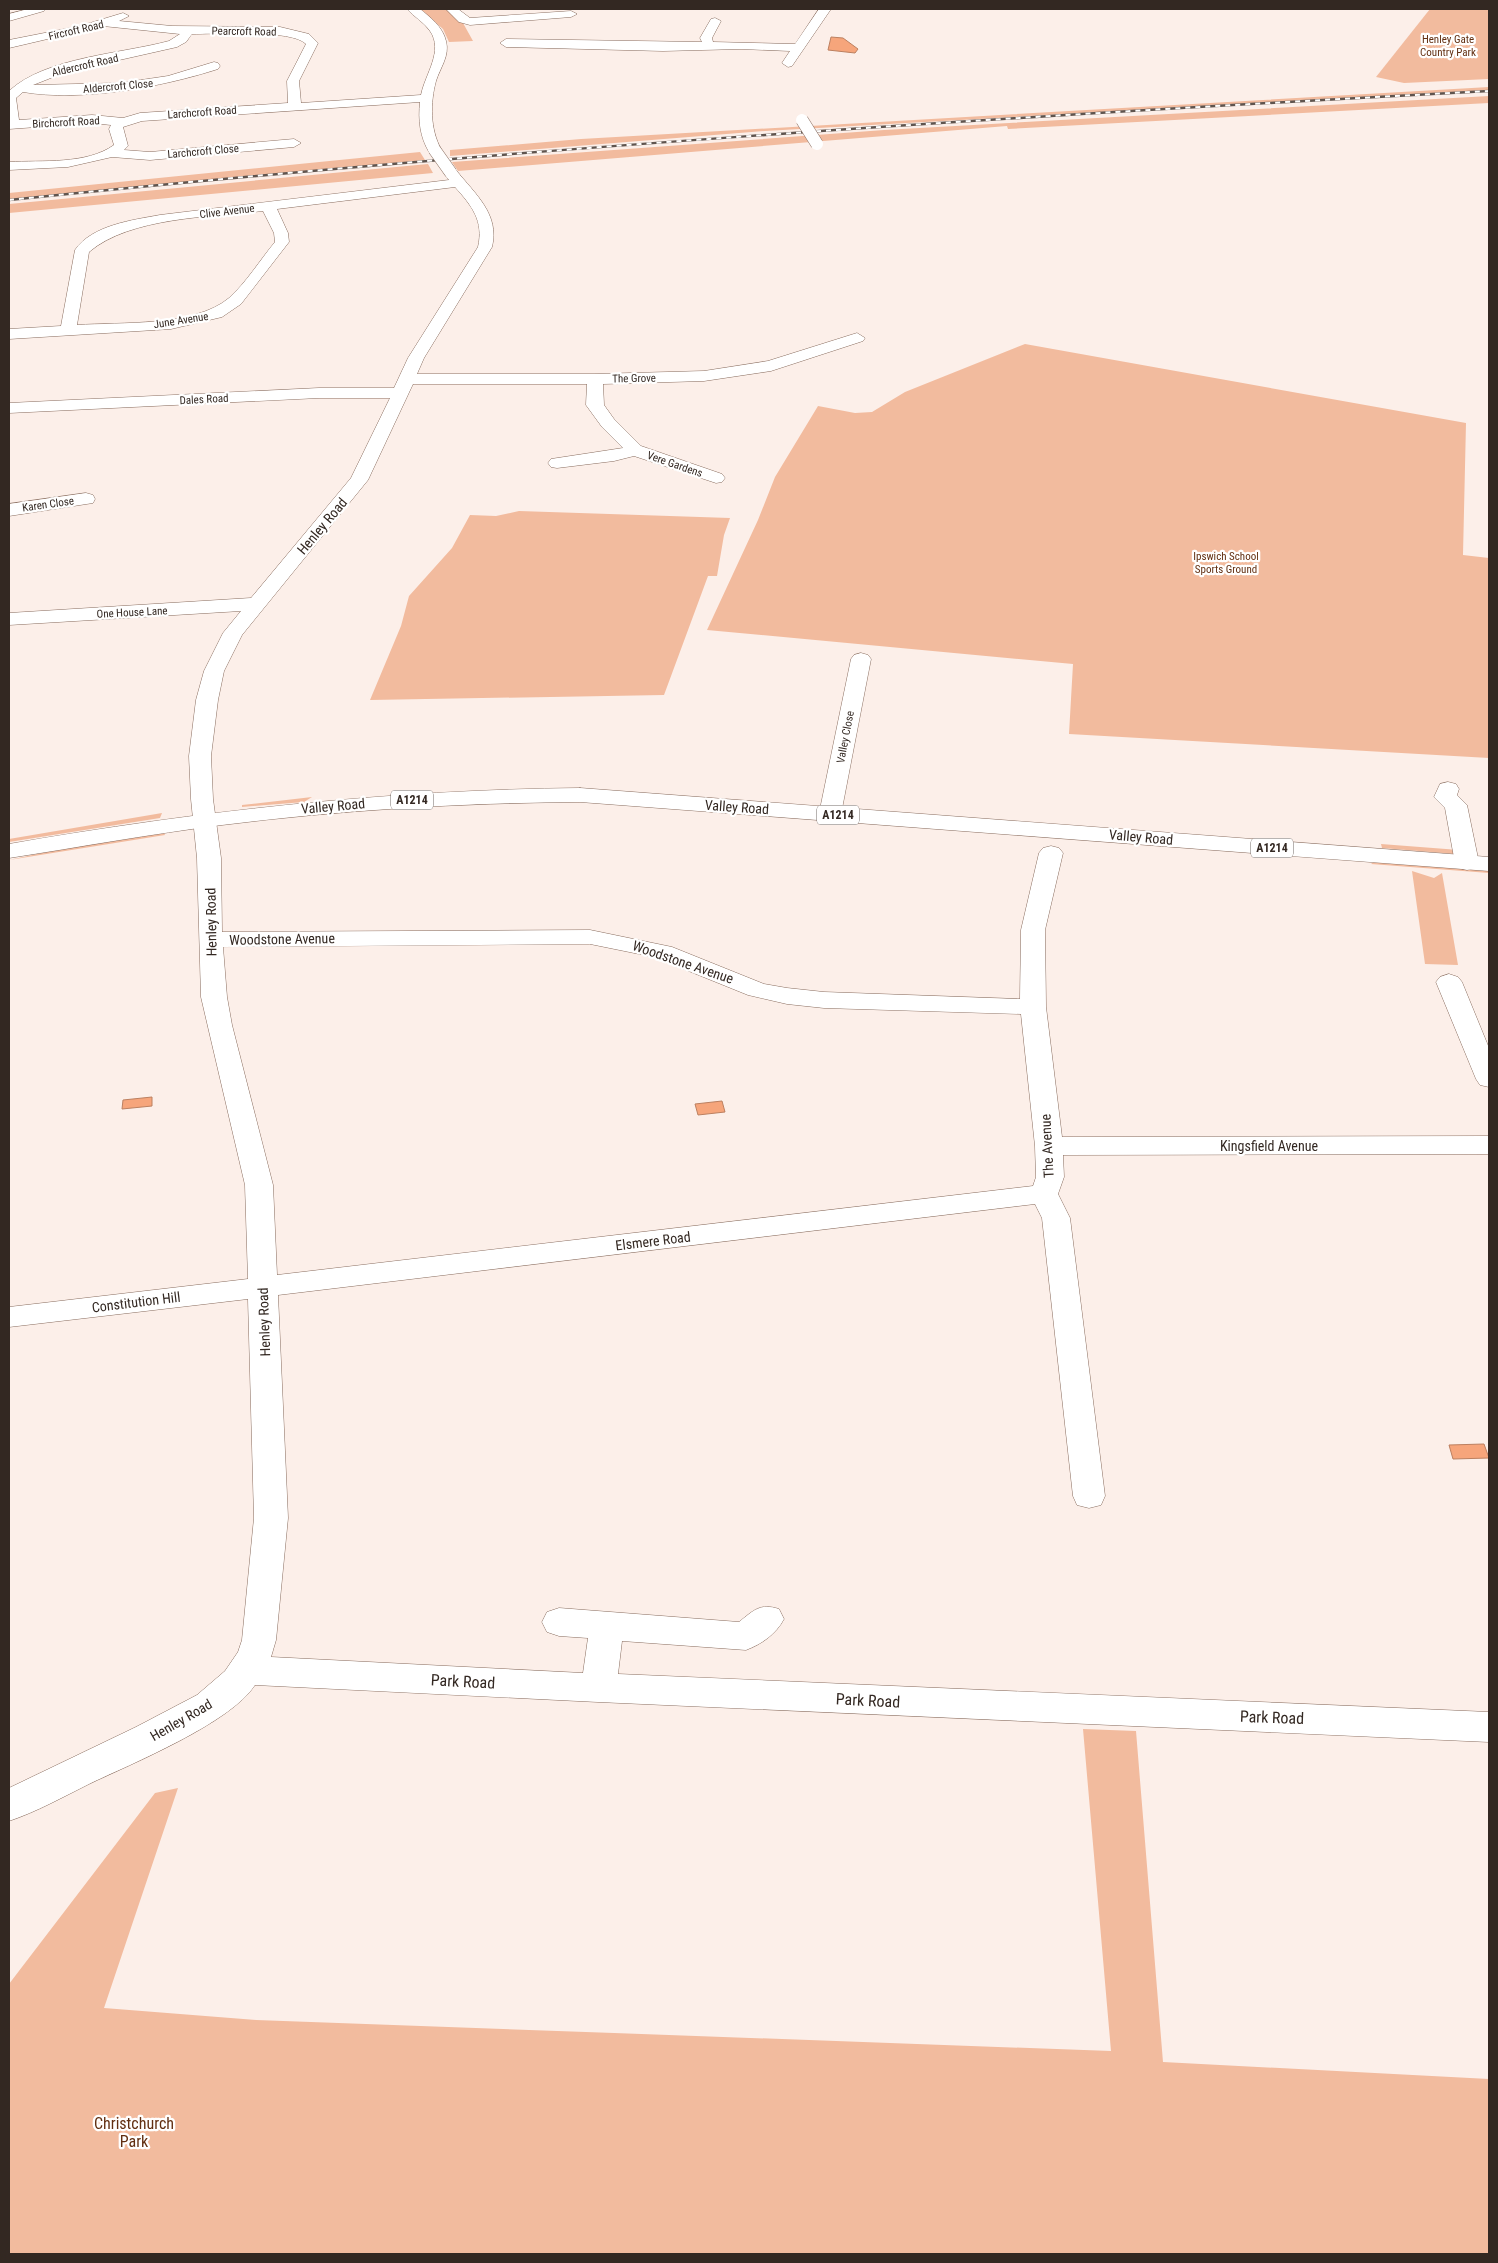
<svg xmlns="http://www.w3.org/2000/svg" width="1498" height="2263" font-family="'Roboto Condensed',sans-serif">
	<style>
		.green { fill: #f2bb9e }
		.water { fill: #f6a57b; stroke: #bc8060 }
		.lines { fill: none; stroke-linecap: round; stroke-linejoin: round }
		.minor-casing { stroke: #896d5f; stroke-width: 1 }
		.major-casing { stroke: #896d5f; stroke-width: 1 }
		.minor { fill: #fff; fill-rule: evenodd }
		.major { fill: #fff; fill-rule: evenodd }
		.rail-casing { stroke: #5f544e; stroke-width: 2.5 }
		.rail { stroke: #fff; stroke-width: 2; stroke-dasharray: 5; stroke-linecap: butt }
		.minor-bridge-casing { stroke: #896d5f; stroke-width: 13; stroke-linecap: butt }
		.minor-bridge { stroke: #fff; stroke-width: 12 }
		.labels { text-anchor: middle; stroke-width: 4.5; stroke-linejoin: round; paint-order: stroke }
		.far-street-label { font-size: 11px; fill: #332822; stroke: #fff }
		.far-park-label { font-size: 11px; fill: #622f11; stroke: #fff }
		.shield { fill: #fff; stroke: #706864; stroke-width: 1 }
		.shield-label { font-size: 12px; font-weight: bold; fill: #332822 }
		.street-label { font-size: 14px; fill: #332822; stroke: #fff }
		.near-street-label { font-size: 16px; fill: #332822; stroke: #fff }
		.near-park-label { font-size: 16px; fill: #622f11; stroke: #fff }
	</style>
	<rect width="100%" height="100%" fill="#fcefe9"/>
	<g class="green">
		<polygon points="420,9 449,9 463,23 473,41 449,42 443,29"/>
		<polygon points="1430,9 1489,9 1489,79 1404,83 1376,77"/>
		<polygon points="1489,87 1489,90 765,131 450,156 450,150 581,139"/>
		<polygon points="1489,96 1489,103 1008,129 1007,126 458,171 452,162 884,130"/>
		<polygon points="420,152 425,160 9,200 9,193"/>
		<polygon points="428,164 433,173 9,213 9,204"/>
		<polygon points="1025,344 1466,423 1463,555 1489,558 1489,758 1069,734 1073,664 707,630 758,520 775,477 818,406 855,413 872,412 905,392"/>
		<polygon points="519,511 730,518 724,535 717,576 708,576 664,695 370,700 401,626 409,596 452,548 470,515 496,516"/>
		<polygon points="312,797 304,802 242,807 242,805"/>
		<polygon points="162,813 160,818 9,842 9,839"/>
		<polygon points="164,833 165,835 9,860 51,851"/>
		<polygon points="1381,844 1459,850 1455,854 1382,848"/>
		<polygon points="1375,861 1489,870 1489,873 1371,864"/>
		<polygon points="1412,871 1434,878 1442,873 1458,965 1425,964"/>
		<polygon points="1083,1729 1136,1731 1163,2062 1489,2079 1489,2254 9,2254 9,1984 155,1793 178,1788 104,2008 256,2020 1111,2051"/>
	</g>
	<g class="water">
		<polygon points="831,37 843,38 858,49 855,53 828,50"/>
		<polygon points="152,1097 152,1106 122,1109 123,1100"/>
		<polygon points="722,1101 725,1112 698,1115 695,1104"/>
		<polygon points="1484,1444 1489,1458 1453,1459 1449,1445"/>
	</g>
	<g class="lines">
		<g class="minor-casing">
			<g id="minor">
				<polygon points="28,9 46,9 44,11 9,21 9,14"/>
				<path d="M 407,9 L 420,9 C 430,17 443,27 446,41 C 450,56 440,68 436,81 C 430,103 430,129 441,149 L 439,152 L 429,152 C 420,137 418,120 420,102 L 142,121 L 123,127 L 128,146 L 124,150 L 150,152 L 294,139 L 301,143 L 294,147 L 150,160 L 112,157 L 68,167 L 9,170 L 9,162 C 42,160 86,165 114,145 L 109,129 L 111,125 L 92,123 L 9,129 L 9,91 C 46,57 121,54 169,41 L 180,34 L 103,26 L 9,48 L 9,40 L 80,26 L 123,13 L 129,16 L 119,21 L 172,26 L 280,27 L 309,34 L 318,43 L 299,81 L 301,103 L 421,95 C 425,74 444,51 430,31 C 424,22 414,17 407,9 ZM 192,34 C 215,34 292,29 306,44 L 287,81 L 288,103 L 140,113 L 123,118 L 92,115 L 19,120 L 16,98 L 23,92 C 81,102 162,87 218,69 L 220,66 L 218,63 L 214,62 L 168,76 L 121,83 L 33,85 L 66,72 L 177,47 L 186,42 Z"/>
				<polygon points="446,9 458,9 470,18 571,11 577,14 571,17 470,25 459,22"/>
				<polygon points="819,9 831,9 792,66 788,67 782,63 790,51 741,49 663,51 506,47 500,43 506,39 702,42 700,38 711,19 715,18 721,21 712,38 713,42 795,44"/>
				<path d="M 451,169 L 456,170 C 475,194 500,214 492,247 L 424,358 L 417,374 L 595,374 L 704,371 L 768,361 L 857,333 L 865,338 L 863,341 L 771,371 L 704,381 L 603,384 L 604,405 L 614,419 L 641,446 L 722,474 L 725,478 L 722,482 L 716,483 L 634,456 L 614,461 L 557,468 L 551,467 L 548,463 L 551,459 L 623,448 L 602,427 L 586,405 L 587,384 L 413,384 L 368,480 L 242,635 L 224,671 L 218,700 L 211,756 L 213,799 L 221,858 L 222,932 L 590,930 L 672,947 L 764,984 L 787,988 L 824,992 L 1020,999 L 1021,930 L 1039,853 L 1043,848 L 1051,846 L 1059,848 L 1063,853 L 1045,930 L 1046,1007 L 1062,1137 L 1489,1136 L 1489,1154 L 1063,1155 L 1064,1177 L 1058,1194 L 1070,1218 L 1105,1496 L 1101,1505 L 1089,1508 L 1077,1505 L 1073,1496 L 1042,1218 L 1035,1204 L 278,1295 L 288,1518 L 276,1640 L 271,1657 L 583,1673 L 588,1638 L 559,1636 L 547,1632 L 542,1622 L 547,1612 L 559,1608 L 739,1622 C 754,1610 760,1603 779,1609 L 784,1619 C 776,1634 762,1644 746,1650 L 622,1641 L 618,1674 L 1489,1712 L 1489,1742 L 598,1702 L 255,1685 C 231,1723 131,1764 89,1784 C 63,1797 36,1812 9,1821 L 9,1788 L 136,1727 L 197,1695 L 225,1671 L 238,1652 L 242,1640 L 254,1518 L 248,1299 L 9,1327 L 9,1307 L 248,1279 L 245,1185 L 201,997 L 197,858 L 191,799 L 189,756 L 196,700 L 204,671 L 223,633 L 241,611 L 9,625 L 9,613 L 251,598 L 351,478 L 390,398 L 319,398 L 9,413 L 9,403 L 319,388 L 394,388 L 408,358 L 478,247 C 484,221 472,206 455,187 L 277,209 L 288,233 L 289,242 L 241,304 L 222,317 L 171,329 L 9,339 L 9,329 L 61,326 L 75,250 C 92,225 133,220 160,215 L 449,180 L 444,173 ZM 263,211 L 274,233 L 275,242 C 260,260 246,283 229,298 C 195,327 120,322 77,325 L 89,252 C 130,217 211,217 263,211 ZM 590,944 L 654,957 L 748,995 L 787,1004 L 824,1008 L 1021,1014 L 1035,1146 L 1036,1177 L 1033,1186 L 277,1275 L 273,1185 L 232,1025 L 227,997 L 223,947 Z"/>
				<polygon points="86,493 93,495 95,499 93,503 9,516 9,504"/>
				<polygon points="861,653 868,655 871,659 841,814 838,819 830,821 822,819 819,814 851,659 854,655"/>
				<polygon points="1448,782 1456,784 1459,789 1457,795 1467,805 1479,863 1475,868 1467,870 1459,868 1455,863 1445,808 1434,797 1440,784"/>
				<polygon points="1449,974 1458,977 1462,982 1489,1048 1489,1087 1480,1085 1476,1079 1436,982 1440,977"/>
			</g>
		</g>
		<g class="major-casing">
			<path id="major" d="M 580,788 L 1489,857 L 1489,871 L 580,802 C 460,803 341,810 222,825 C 150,834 80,847 9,858 L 9,844 C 199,811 387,790 580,788 Z"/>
		</g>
		<use href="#minor" class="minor"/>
		<use href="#major" class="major"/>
		<g class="rail-casing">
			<path id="rail" d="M 9,200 C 501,149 995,117 1489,91"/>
		</g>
		<use href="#rail" class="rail"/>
		<g class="minor-bridge-casing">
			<g id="minor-bridge">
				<polyline points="802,120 817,144"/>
				<polyline points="434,149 451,173"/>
			</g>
		</g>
		<use href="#minor-bridge" class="minor-bridge"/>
	</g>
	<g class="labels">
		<g class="far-street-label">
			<text transform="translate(76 30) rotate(-13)" y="4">Fircroft Road</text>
			<text transform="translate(244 31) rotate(1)" y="4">Pearcroft Road</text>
			<text transform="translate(85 65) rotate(-13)" y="4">Aldercroft Road</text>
			<text transform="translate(118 86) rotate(-5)" y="4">Aldercroft Close</text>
			<text transform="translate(202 112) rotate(-4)" y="4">Larchcroft Road</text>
			<text transform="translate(66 122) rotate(-3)" y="4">Birchcroft Road</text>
			<text transform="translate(203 151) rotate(-5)" y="4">Larchcroft Close</text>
			<text transform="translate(227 211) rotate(-7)" y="4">Clive Avenue</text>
			<text transform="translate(181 320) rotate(-9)" y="4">June Avenue</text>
			<text transform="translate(634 378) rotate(-1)" y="4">The Grove</text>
			<text transform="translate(204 399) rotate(-3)" y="4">Dales Road</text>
			<text transform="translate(675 464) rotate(19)" y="4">Vere Gardens</text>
			<text transform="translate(48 504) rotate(-8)" y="4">Karen Close</text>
			<text transform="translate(132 612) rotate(-3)" y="4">One House Lane</text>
			<text transform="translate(845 737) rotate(-79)" y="4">Valley Close</text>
		</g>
		<g class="far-park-label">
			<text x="1448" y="43">Henley Gate<tspan x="1448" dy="13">Country Park</tspan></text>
			<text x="1226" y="560">Ipswich School<tspan x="1226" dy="13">Sports Ground</tspan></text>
		</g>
		<g class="shield">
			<rect x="391" y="790.5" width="42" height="19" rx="4"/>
			<rect x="817" y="805.5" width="42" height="19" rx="4"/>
			<rect x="1251" y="838.5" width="42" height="19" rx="4"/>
		</g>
		<g class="shield-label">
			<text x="412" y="804">A1214</text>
			<text x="838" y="819">A1214</text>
			<text x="1272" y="852">A1214</text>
		</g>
		<g class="street-label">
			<text transform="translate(322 526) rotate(-50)" y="5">Henley Road</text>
			<text transform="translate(333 806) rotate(-5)" y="5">Valley Road</text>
			<text transform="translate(737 807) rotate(4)" y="5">Valley Road</text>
			<text transform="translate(1141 837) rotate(5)" y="5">Valley Road</text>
			<text transform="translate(211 922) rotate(-91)" y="5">Henley Road</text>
			<text transform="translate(282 939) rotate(-1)" y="5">Woodstone Avenue</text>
			<text transform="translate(683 962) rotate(19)" y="5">Woodstone Avenue</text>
			<text transform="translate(1047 1146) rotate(-93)" y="5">The Avenue</text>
			<text x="1269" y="1151">Kingsfield Avenue</text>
			<text transform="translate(653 1241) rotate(-7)" y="5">Elsmere Road</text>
			<text transform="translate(136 1302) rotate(-7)" y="5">Constitution Hill</text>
			<text transform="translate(264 1322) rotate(-92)" y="5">Henley Road</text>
			<text transform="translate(181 1720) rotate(-30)" y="5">Henley Road</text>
		</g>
		<g class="near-street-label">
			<text transform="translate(463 1681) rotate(3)" y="6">Park Road</text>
			<text transform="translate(868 1700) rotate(3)" y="6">Park Road</text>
			<text transform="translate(1272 1717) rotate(2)" y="6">Park Road</text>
		</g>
		<g class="near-park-label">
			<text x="134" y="2129">Christchurch<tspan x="134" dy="18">Park</tspan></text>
		</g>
	</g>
	<rect width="1498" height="2263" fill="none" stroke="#332822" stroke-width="20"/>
</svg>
